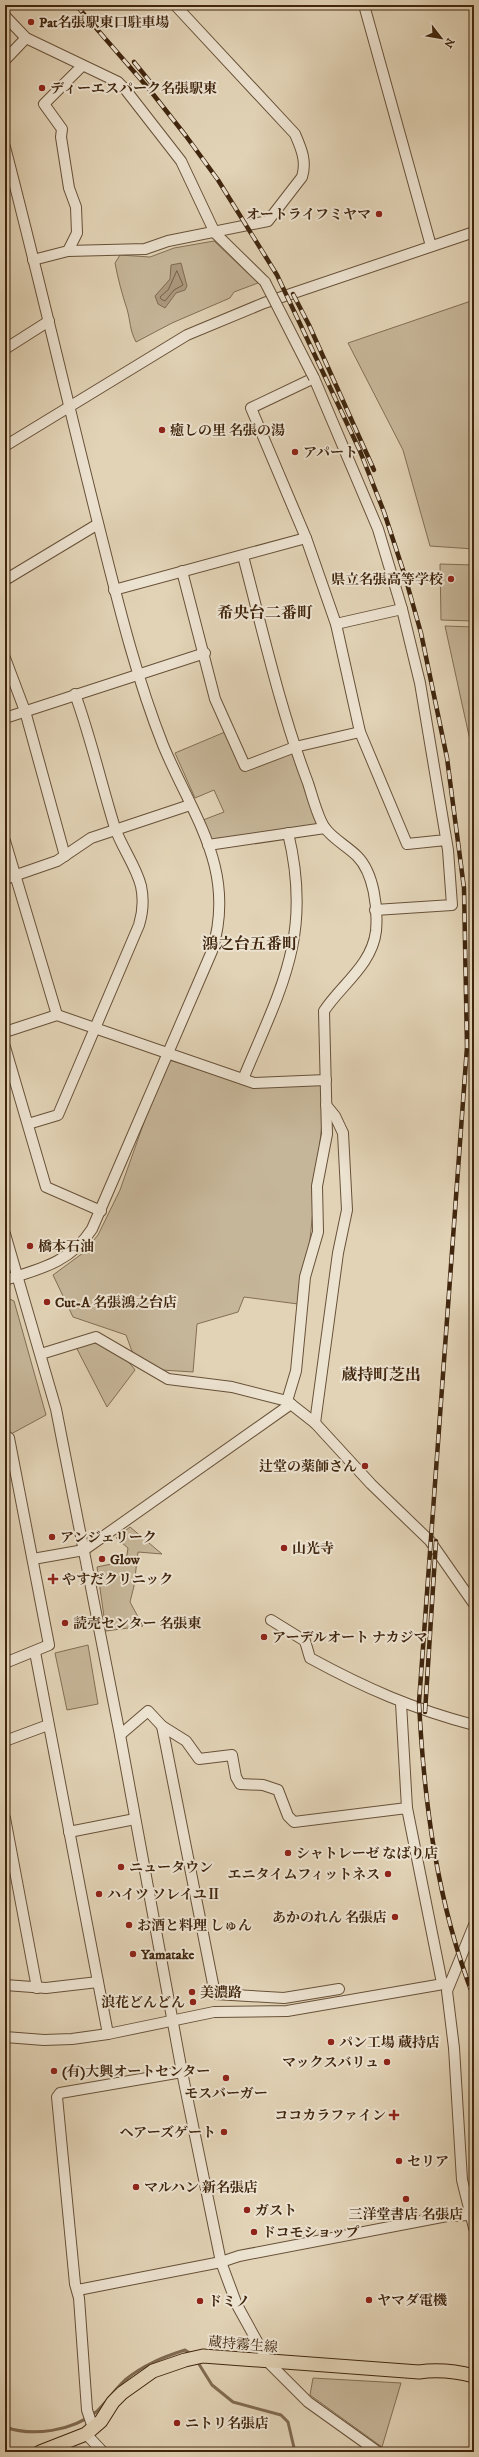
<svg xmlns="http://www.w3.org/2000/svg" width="479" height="2457" font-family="'IM FELL DW Pica','Noto Serif JP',serif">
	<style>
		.green { fill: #c6b699; stroke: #836e54 }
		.water { fill: #ab987d; stroke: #806a51 }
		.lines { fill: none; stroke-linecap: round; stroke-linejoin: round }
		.shore { stroke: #765f46; stroke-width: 1 }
		.stream { stroke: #806a51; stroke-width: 3 }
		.minor-casing { stroke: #685138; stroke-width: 12 }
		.major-casing { stroke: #40260e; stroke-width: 15 }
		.minor { stroke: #ece2d0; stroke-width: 10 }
		.major { stroke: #e2d3b6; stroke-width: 13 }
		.rail-casing { stroke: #40260e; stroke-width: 4.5 }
		.rail { stroke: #ece2d0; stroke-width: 3; stroke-dasharray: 9; stroke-linecap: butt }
		.minor-bridge-casing { stroke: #685138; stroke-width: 12; stroke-linecap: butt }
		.minor-bridge { stroke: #ece2d0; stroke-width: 10 }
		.poi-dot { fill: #8f2418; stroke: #ece2d0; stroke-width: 1.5 }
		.labels { text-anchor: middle; stroke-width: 4; stroke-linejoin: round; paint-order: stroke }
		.poi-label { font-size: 14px; font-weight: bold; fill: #40260e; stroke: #ece2d0; text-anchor: start }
		.street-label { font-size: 14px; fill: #40260e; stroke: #ece2d0 }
		.quarter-label { font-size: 16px; font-weight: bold; fill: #40260e; stroke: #ece2d0 }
	</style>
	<rect width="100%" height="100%" fill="#e2d3b6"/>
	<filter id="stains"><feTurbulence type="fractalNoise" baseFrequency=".005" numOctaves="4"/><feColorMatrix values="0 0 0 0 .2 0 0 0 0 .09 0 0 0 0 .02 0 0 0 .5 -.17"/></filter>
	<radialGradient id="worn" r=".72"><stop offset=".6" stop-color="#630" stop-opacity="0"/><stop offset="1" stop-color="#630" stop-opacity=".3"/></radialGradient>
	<g class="green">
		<path d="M 214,241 L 258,283 L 234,292 L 230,298 L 172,323 L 136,342 C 129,328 131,323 127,309 C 122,294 118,279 115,263 L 120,255 L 150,257 L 174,248 Z"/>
		<polygon points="474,300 474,549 430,546 403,450 348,343"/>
		<polygon points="440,564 474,565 474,621 441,620"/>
		<polygon points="445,626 474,627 474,745 471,745"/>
		<polygon points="225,732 243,768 294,751 317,824 211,841 203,820 224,812 214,790 195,798 175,753"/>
		<polygon points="169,1060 255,1086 326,1084 309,1249 298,1304 244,1297 238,1312 197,1324 193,1372 162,1370 133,1354 126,1335 73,1317 53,1275 83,1253 98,1235 120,1190 148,1111"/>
		<polygon points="5,1297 14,1301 46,1415 11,1434 5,1431"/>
		<path d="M 93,1343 C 107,1344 128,1359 135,1370 L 107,1407 L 76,1347 Z"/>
		<polygon points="130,1527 162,1554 138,1552 134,1586 130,1602 143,1626 106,1631 97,1567 126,1561 128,1548 116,1538"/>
		<polygon points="88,1645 98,1704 67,1710 55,1653"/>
		<polygon points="313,2378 401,2383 382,2447 310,2395"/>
	</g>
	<polygon class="water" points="181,263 187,286 185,290 176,293 165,308 158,304 155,296 170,279 171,265"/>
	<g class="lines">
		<polygon class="shore" points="177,271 183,285 174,290 165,301 161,299 160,297 168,290"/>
		<g class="stream">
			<polyline points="197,2361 212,2385 233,2402 281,2415 288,2422 295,2452"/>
			<path d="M 5,2427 C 33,2437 72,2431 96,2412 C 106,2403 114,2390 125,2380 C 143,2365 163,2357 185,2350 L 193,2355"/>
		</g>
		<g class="minor-casing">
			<g id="minor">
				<polyline points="364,5 431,246"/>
				<polyline points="5,16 26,38 118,82 125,89 181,161 215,233 265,282"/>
				<polyline points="5,60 26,38"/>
				<path d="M 5,147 C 37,270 66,395 97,519 C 116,594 134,672 163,745 C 193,817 237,869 212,951 L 92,1229 C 71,1262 40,1269 5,1280"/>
				<polyline points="68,251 77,233 76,207 69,188 61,137 62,129 44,104 82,66"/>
				<path d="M 33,260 L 68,251 L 145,249 L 168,241 L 268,221 L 302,177 C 307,161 301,148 295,134 L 175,5"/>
				<polyline points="5,349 49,321"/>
				<polyline points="5,446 187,335 264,303 474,232"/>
				<path d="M 243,556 C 263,632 280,709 308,783 C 312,795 318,819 325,828 C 333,839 347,846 357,856 C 374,873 378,908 376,931 C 372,965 341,985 324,1011 L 327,1134 L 317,1186 L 318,1232 L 305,1277 L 296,1371 L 287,1401"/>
				<polyline points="182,571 215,699 245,766 295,747 360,732"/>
				<polyline points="5,580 98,524"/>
				<polyline points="114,590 306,538"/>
				<polyline points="336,624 402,609"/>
				<polyline points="5,658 25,711 65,856"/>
				<polyline points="5,718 205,653"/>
				<polyline points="5,841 57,1015"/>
				<polyline points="208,845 325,828"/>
				<polyline points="5,879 57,861 91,838 190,805"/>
				<polyline points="375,910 452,905 448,850 420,683 402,609 378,529 314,378 251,408 306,538 336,624 360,732 407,844 446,840"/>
				<polyline points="5,1032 57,1015 254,1083 326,1080"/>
				<polyline points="5,1047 46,1187 101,1211"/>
				<path d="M 243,1079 C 281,988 313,935 288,833"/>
				<path d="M 28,1124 L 58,1115 L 139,925 C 143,912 144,900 141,886 C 136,866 122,848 115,828 C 101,783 91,738 75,694"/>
				<polyline points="5,1234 56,1409 120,1735 182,2072 221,2262 237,2305 269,2363 308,2402 378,2452"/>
				<polyline points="41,1354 96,1337 168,1379 232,1387 287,1401 315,1423 371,1484 430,1541 474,1604"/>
				<polyline points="315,1423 338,1253 347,1210 343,1133 335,1116 326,1105"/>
				<polyline points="5,1435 9,1438 49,1645 5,1663"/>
				<polyline points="33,1559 84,1550 291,1404"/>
				<path d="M 271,1620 L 305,1641 L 310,1658 C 365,1688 413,1709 474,1725"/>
				<polyline points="35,1652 108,2034"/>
				<polyline points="401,1703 407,1808"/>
				<polyline points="162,1726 215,1994 284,1998 339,1989"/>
				<polyline points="120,1735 148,1711 162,1726 186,1741 199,1759 232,1755 236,1777 240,1784 263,1785 278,1790 288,1816 294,1822 407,1808 442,1983"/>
				<polyline points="5,1741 48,1725"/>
				<polyline points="5,1818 37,1988"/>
				<polyline points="69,1832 135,1819"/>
				<polyline points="474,1925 447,1991 454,2048 462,2180 474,2228"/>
				<polyline points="5,1985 46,1988 98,1982"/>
				<polyline points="5,2037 44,2040 72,2039 108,2034 214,2012 287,2011 449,1983"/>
				<polyline points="78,2290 221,2262 239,2256 447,2216 470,2215"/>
				<polyline points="93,2428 87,2410 79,2298 75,2284 57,2097 60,2093 182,2072"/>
				<polyline points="86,2434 103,2452"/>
			</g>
		</g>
		<g class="major-casing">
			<path id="major" d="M 40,2452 L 86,2434 L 101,2421 L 113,2402 L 122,2393 L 153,2371 L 185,2360 L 203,2356 L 419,2372 C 439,2369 455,2371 474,2376"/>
		</g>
		<use href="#minor" class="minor"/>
		<use href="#major" class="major"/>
		<g class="rail-casing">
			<g id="rail">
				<path d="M 76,5 L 149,89 L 186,136 L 218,180 L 277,275 L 360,451 L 384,512 L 404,573 L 421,633 L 447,758 L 464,888 L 467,1047 L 419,1702 C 424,1803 437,1903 474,1998"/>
				<polyline points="134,62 155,88"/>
				<polyline points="293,294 309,325 374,470"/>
				<polyline points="425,1712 436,1541"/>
			</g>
		</g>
		<use href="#rail" class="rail"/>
		<g class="minor-bridge-casing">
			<polyline id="minor-bridge" points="265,282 314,378"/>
		</g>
		<use href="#minor-bridge" class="minor-bridge"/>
	</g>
	<g class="poi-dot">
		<circle cx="31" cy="22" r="4"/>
		<circle cx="42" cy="88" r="4"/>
		<circle cx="379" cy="214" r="4"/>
		<circle cx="162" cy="430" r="4"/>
		<circle cx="295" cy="452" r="4"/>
		<circle cx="451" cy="579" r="4"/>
		<circle cx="30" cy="1246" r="4"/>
		<circle cx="47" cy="1302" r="4"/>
		<circle cx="365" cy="1466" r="4"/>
		<circle cx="52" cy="1537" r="4"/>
		<circle cx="284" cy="1548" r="4"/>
		<circle cx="102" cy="1559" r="4"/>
		<path d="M51 1573h4v4h4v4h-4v4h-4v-4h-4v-4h4z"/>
		<circle cx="65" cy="1623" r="4"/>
		<circle cx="264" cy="1637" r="4"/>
		<circle cx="288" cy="1853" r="4"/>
		<circle cx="121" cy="1867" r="4"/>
		<circle cx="388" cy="1874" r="4"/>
		<circle cx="99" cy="1894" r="4"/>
		<circle cx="395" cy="1917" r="4"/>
		<circle cx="129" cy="1925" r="4"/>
		<circle cx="133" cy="1954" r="4"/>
		<circle cx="192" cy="1992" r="4"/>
		<circle cx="193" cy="2002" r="4"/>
		<circle cx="331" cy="2042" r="4"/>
		<circle cx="387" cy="2062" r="4"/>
		<circle cx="54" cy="2071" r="4"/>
		<circle cx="226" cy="2078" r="4"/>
		<path d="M392 2109h4v4h4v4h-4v4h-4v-4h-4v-4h4z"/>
		<circle cx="224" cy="2132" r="4"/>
		<circle cx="399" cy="2161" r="4"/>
		<circle cx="136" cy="2187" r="4"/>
		<circle cx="406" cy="2199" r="4"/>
		<circle cx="247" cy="2210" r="4"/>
		<circle cx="254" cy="2232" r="4"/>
		<circle cx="369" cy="2300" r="4"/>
		<circle cx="200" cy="2301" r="4"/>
		<circle cx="177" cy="2423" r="4"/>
	</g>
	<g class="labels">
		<g class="poi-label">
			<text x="39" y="27">Pat名張駅東口駐車場</text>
			<text x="50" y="93">ディーエスパーク名張駅東</text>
			<text x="371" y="219" text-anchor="end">オートライフミヤマ</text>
			<text x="170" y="435">癒しの里 名張の湯</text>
			<text x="303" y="457">アパート</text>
			<text x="443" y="584" text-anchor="end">県立名張高等学校</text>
			<text x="38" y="1251">橋本石油</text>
			<text x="55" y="1307">Cut-A 名張鴻之台店</text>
			<text x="357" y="1471" text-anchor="end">辻堂の薬師さん</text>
			<text x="60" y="1542">アンジェリーク</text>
			<text x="292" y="1553">山光寺</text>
			<text x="110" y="1564">Glow</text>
			<text x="62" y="1584">やすだクリニック</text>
			<text x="73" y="1628">読売センター 名張東</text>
			<text x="272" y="1642">アーデルオート ナカジマ</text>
			<text x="296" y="1858">シャトレーゼ なばり店</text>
			<text x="129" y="1872">ニュータウン</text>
			<text x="380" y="1879" text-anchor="end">エニタイムフィットネス</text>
			<text x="107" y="1899">ハイツ ソレイユⅡ</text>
			<text x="387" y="1922" text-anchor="end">あかのれん 名張店</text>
			<text x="137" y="1930">お酒と料理 しゅん</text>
			<text x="141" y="1959">Yamatake</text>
			<text x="200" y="1997">美濃路</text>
			<text x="185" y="2007" text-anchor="end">浪花どんどん</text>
			<text x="339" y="2047">パン工場 蔵持店</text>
			<text x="379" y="2067" text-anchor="end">マックスバリュ</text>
			<text x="62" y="2076">(有)大興オートセンター</text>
			<text x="226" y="2098" text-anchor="middle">モスバーガー</text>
			<text x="386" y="2120" text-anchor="end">ココカラファイン</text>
			<text x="216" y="2137" text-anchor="end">ヘアーズゲート</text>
			<text x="407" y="2166">セリア</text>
			<text x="144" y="2192">マルハン 新名張店</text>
			<text x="255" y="2215">ガスト</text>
			<text x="406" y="2219" text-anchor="middle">三洋堂書店 名張店</text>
			<text x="262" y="2237">ドコモショップ</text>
			<text x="377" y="2305">ヤマダ電機</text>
			<text x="208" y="2306">ドミノ</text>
			<text x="185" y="2428">ニトリ名張店</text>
		</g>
		<g class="street-label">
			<text transform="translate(243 2344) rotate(5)" y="5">蔵持霧生線</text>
		</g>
		<g class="quarter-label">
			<text x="265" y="618">希央台二番町</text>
			<text x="250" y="949">鴻之台五番町</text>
			<text x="381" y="1380">蔵持町芝出</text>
		</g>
	</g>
	<rect width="479" height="2457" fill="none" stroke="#e2d3b6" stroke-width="20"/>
	<rect x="6" y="6" width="467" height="2445" fill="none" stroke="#40260e" stroke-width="2"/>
	<rect x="10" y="10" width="459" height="2437" fill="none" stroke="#40260e"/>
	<g transform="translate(441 38) rotate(121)" stroke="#ece2d0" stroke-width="3" paint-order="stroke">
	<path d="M0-3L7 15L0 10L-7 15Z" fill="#40260e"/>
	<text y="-6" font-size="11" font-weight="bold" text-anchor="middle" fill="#40260e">N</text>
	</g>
	<rect width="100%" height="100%" filter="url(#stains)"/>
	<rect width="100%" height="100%" fill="url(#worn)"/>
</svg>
